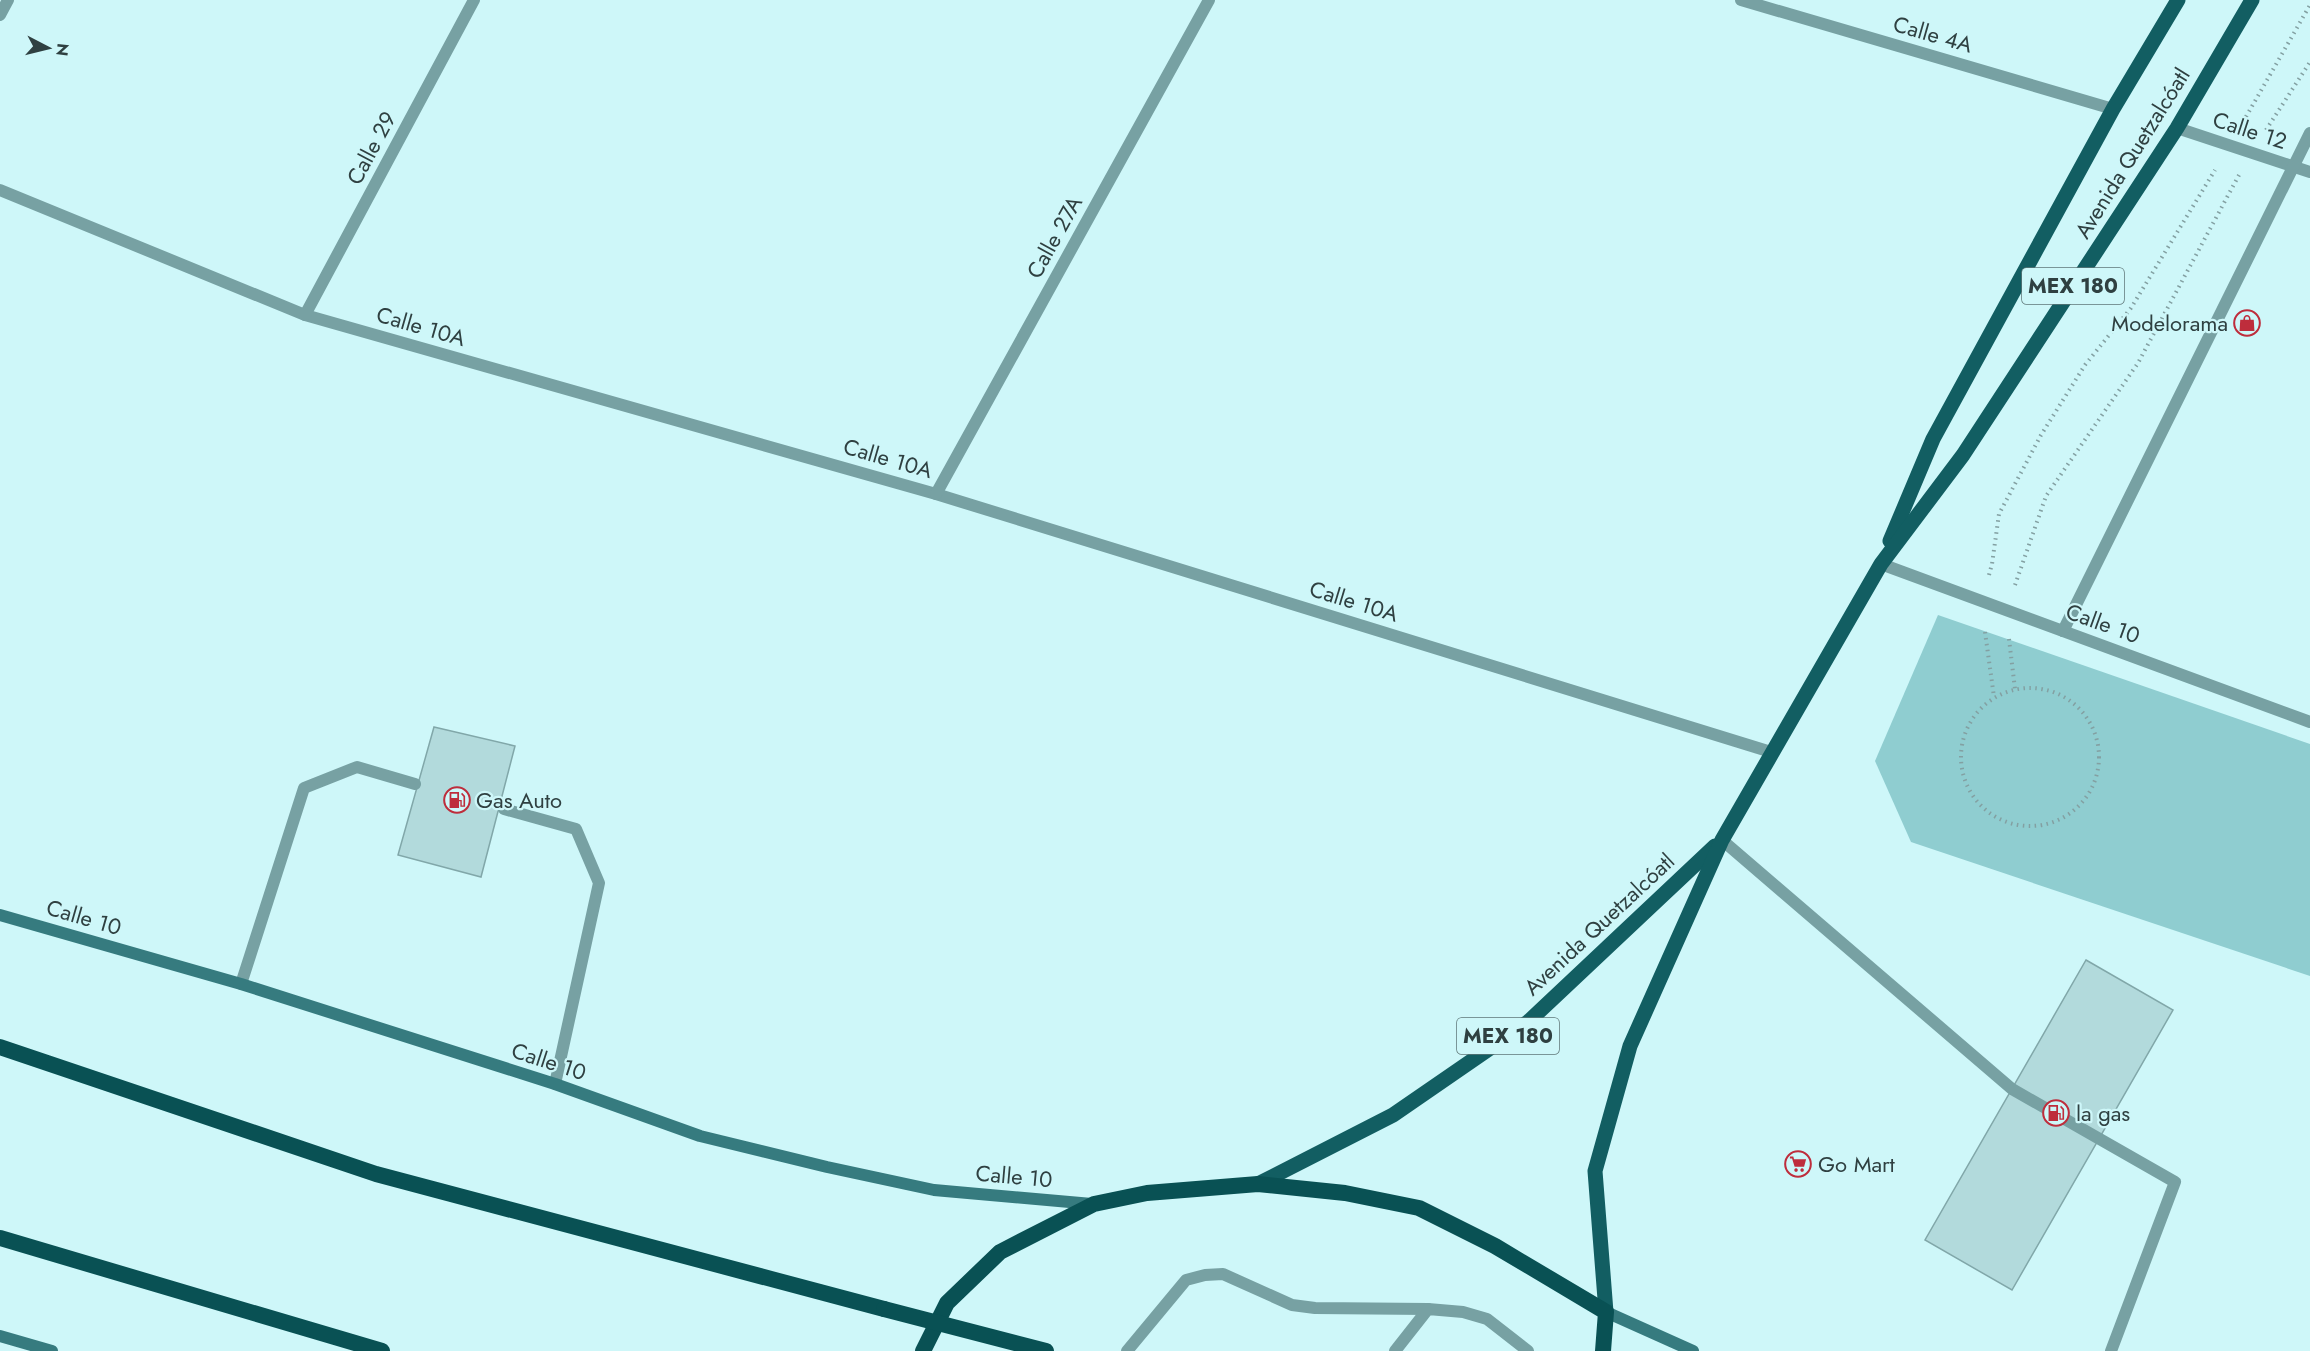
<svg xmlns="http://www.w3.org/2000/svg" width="2310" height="1351" font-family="Jost,sans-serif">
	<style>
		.green { fill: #8fcdd0 }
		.building { fill: #b2dadc; stroke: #81a7a9; stroke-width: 1.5 }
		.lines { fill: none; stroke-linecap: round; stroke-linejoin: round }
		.path { stroke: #83a0a2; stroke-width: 4; stroke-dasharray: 1.5 4.5; stroke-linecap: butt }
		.service { stroke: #77a1a3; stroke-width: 12 }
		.minor { stroke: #77a1a3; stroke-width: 12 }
		.secondary { stroke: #367b7f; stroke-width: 12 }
		.primary { stroke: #125e62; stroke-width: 15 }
		.trunk { stroke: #095154; stroke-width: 16 }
		.trunk-bridge { stroke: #095154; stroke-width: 16 }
		.labels { text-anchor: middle; stroke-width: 4.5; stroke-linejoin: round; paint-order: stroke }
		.shield { fill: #cef7f9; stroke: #5f7778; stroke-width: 1.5 }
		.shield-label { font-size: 21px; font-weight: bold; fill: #2f4041 }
		.street-label { font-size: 22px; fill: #2f4041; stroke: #cef7f9 }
		.poi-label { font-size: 22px; fill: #2f4041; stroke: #cef7f9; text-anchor: start }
	</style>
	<rect width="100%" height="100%" fill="#cef7f9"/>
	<polygon class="green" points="1938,615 2310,744 2310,976 1911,842 1875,761"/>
	<g class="building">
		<polygon points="434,727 515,746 481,877 398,855"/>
		<polygon points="2086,960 2173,1010 2012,1290 1925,1240"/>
	</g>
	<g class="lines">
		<g class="path">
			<polyline points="2243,122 2310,5"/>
			<polyline points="2266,130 2310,62"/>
			<polyline points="1989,575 1992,564 1999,514 2041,435 2085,365 2131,308 2215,170"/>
			<polyline points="2015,585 2046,496 2138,363 2239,175"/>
			<polyline points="1985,632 1994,697"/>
			<polyline points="2009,639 2015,689"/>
			<circle cx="2030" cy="757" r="69"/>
		</g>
		<g class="service">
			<polyline points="504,809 576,829 599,883 555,1084"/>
			<polyline points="1722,840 2012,1089 2175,1182 2111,1351"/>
			<polyline points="241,984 304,788 357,767 415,784"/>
			<polyline points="1127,1351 1186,1280 1205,1275 1223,1274 1292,1305 1315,1308 1428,1309"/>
			<polyline points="1395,1351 1428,1309 1463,1312 1487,1319 1528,1351"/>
		</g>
		<g class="minor">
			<polyline points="1741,0 2113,109"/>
			<polyline points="0,15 8,0"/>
			<polyline points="2177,128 2310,172"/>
			<polyline points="0,190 305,315 936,494 1771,752"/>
			<polyline points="305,315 474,0"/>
			<polyline points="936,494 1209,0"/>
			<polyline points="1881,564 2310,722"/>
			<polyline points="2063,631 2310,133"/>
		</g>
		<g class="secondary">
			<polyline points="0,915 241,984 555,1084 700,1136 827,1167 934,1190 1092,1204"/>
			<polyline points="1606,1312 1693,1351"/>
			<polyline points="0,1336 52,1351"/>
		</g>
		<g class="primary">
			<polyline points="1890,541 1933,439 2113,109 2178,0"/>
			<polyline points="1258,1184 1393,1115 1528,1022 1715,846"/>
			<polyline points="1606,1312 1595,1171 1630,1046 1722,840 1881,564 1963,455 2177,128 2252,0"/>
		</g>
		<g class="trunk">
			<polyline points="0,1047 376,1174 884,1309"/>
			<polyline points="0,1238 382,1351"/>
			<polyline points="923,1351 947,1303 1000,1252 1094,1204 1147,1193 1258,1184 1345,1193 1419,1208 1495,1246 1606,1312 1603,1351"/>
		</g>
		<polyline class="trunk-bridge" points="884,1309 1046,1351"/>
	</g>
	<defs>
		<g id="shop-ring" transform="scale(1.35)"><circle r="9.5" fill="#cef7f9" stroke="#be2d3c" stroke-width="1.5"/><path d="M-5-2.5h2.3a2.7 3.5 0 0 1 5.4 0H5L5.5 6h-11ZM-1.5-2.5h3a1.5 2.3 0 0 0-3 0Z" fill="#be2d3c"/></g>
		<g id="fuel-ring" transform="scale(1.35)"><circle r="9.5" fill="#cef7f9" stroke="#be2d3c" stroke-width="1.5"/><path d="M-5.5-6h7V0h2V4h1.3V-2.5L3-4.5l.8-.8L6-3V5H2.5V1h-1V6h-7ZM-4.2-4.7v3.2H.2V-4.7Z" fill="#be2d3c"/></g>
		<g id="supermarket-ring" transform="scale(1.35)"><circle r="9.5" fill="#cef7f9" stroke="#be2d3c" stroke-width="1.5"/><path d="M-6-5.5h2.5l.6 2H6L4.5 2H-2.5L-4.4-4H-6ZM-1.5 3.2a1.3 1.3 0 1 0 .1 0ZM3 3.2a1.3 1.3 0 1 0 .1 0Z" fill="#be2d3c"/></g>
	</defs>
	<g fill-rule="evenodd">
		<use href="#shop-ring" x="2247" y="323"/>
		<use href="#fuel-ring" x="457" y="800"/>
		<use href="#fuel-ring" x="2056" y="1113"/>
		<use href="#supermarket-ring" x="1798" y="1164"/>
	</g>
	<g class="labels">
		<g class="shield">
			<rect x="2022" y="268" width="102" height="36" rx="4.5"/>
			<rect x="1457" y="1018" width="102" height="36" rx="4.5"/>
		</g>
		<g class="shield-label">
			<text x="2073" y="293">MEX 180</text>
			<text x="1508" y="1043">MEX 180</text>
		</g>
		<g class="street-label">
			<text transform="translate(1933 34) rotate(16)" y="8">Calle 4A</text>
			<text transform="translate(2250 130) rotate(18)" y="8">Calle 12</text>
			<text transform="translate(371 148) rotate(-62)" y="8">Calle 29</text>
			<text transform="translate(2132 153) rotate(-58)" y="8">Avenida Quetzalcóatl</text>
			<text transform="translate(1054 237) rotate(-61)" y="8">Calle 27A</text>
			<text transform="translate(421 326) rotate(16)" y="8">Calle 10A</text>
			<text transform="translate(888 458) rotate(16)" y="8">Calle 10A</text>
			<text transform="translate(1354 601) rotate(17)" y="8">Calle 10A</text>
			<text transform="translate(2103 623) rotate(20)" y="8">Calle 10</text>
			<text transform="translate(84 917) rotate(16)" y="8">Calle 10</text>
			<text transform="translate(1599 924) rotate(-43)" y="8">Avenida Quetzalcóatl</text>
			<text transform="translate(549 1061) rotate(18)" y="8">Calle 10</text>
			<text transform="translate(1014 1176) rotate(5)" y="8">Calle 10</text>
		</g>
		<g class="poi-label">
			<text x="2228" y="331" text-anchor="end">Modelorama</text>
			<text x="476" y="808">Gas Auto</text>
			<text x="2076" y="1121">la gas</text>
			<text x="1818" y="1172">Go Mart</text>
		</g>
	</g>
	<g transform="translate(48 48) rotate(97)" stroke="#cef7f9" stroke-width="4.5" paint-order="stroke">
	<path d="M0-4.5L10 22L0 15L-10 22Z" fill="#2f4041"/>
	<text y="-9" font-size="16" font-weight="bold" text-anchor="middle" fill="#2f4041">N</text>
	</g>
</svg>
